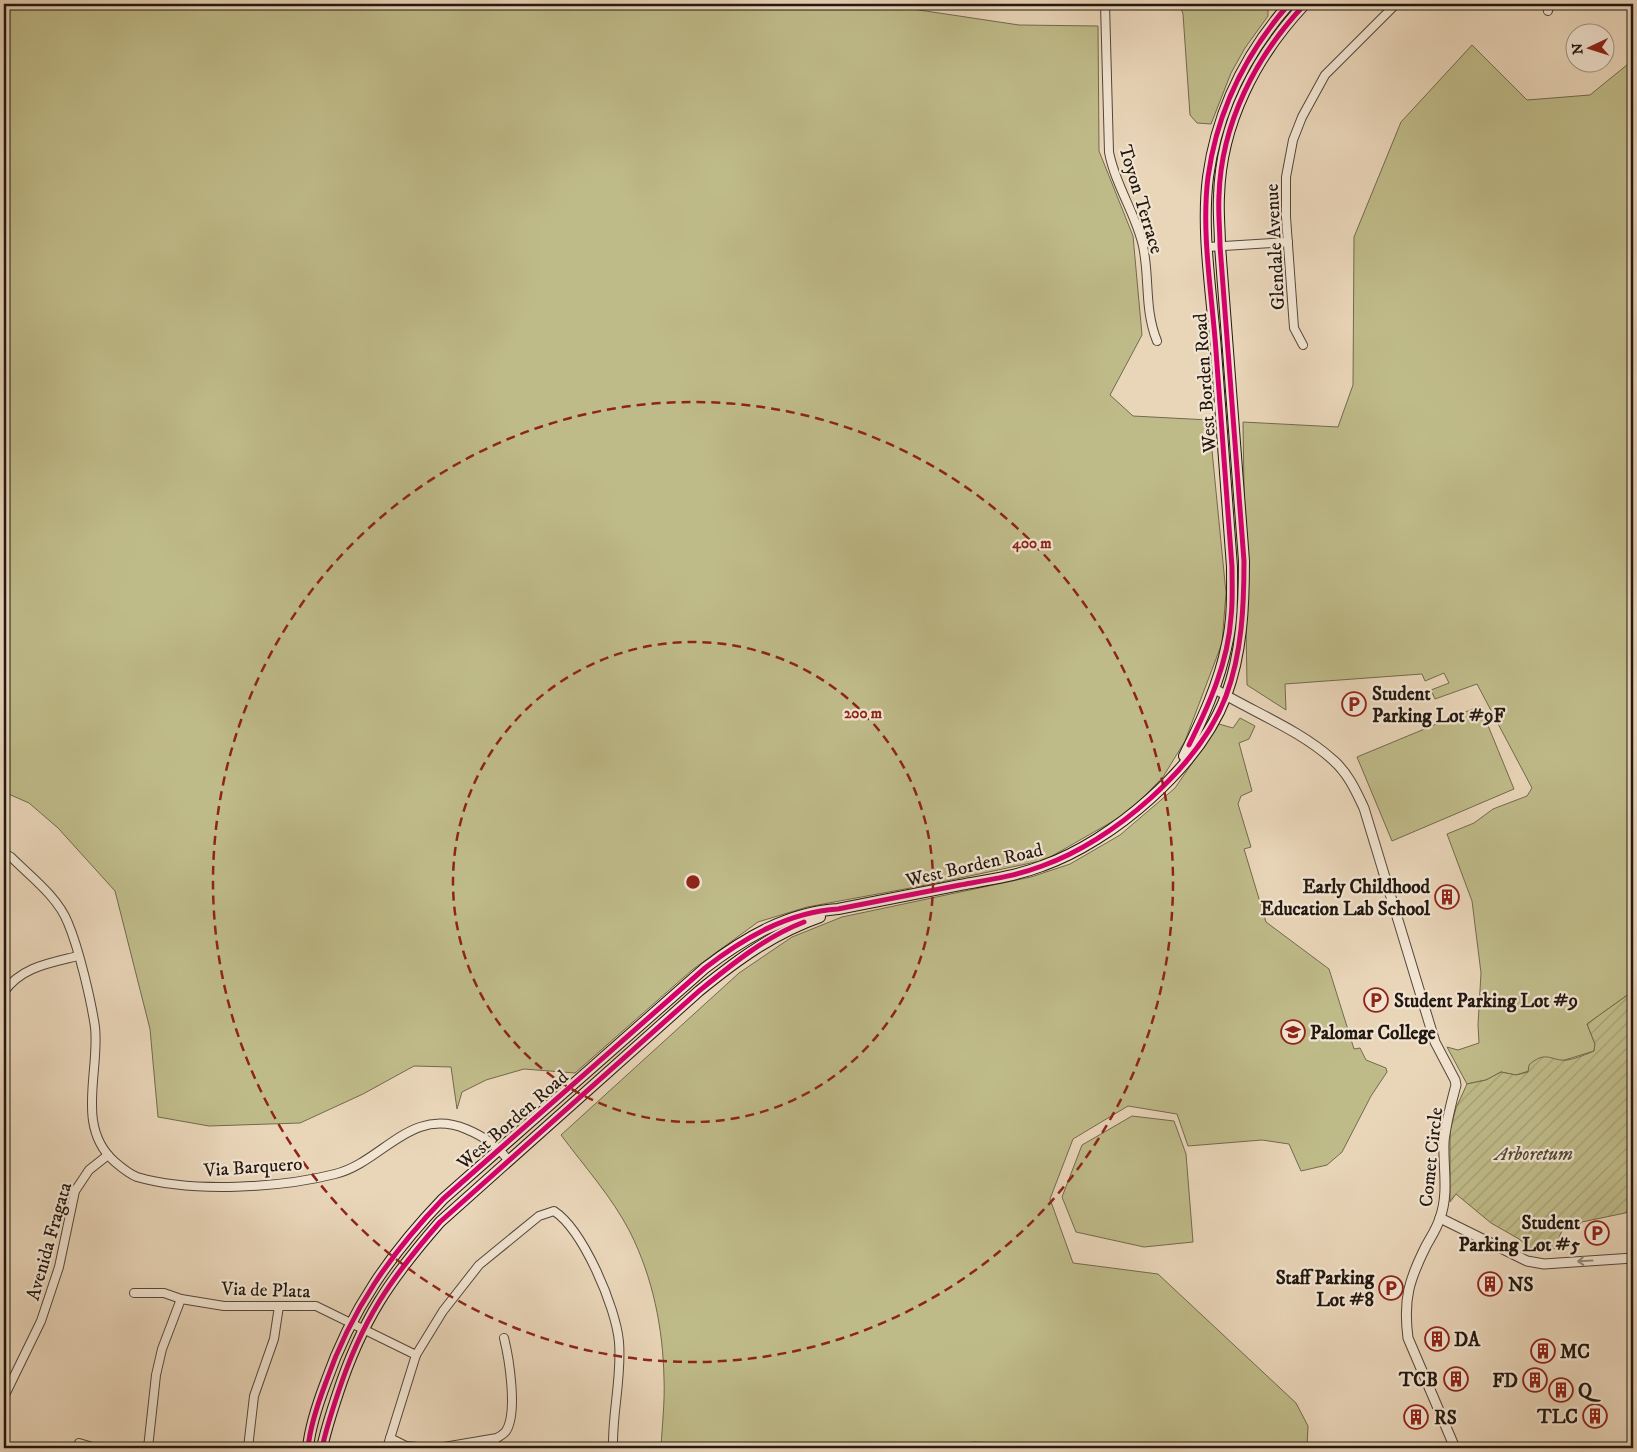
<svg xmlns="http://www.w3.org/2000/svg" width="1637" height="1452" font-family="'IM FELL DW Pica',serif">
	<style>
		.green { fill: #bfbb89; stroke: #716a4d }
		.garden { fill: url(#garden-furrows); stroke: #716a4d }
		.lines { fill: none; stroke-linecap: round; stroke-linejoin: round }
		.minor-casing { stroke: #54473b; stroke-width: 10 }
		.tertiary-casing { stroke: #54473b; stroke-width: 11 }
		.secondary-casing { stroke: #231811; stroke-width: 12 }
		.minor { stroke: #f1e4d1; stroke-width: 8 }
		.tertiary { stroke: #f1e4d1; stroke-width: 9 }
		.secondary { stroke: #f1e4d1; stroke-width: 10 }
		.cycleway-casing { stroke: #f1e4d1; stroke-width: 8 }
		.cycleway { stroke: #d6006c; stroke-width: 5 }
		.oneway { stroke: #94887b }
		.ring { fill: none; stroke: #8f2418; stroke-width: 2.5; stroke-dasharray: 9 6 }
		.labels { text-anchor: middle; stroke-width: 4.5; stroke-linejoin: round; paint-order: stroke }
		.street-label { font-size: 19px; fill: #231811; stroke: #f1e4d1 }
		.poi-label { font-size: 19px; font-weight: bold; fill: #231811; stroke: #f1e4d1; text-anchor: start }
		.park-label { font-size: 19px; font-style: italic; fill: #524935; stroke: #f1e4d1 }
		.centre { fill: #8f2418; stroke: #f1e4d1; stroke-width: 2.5 }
		.ring-label { font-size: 15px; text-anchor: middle; font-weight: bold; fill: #8f2418; stroke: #f1e4d1; stroke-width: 4.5; stroke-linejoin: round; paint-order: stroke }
	</style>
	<defs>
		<pattern id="garden-furrows" width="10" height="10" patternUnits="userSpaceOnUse" patternTransform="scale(1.25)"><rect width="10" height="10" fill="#bfbb89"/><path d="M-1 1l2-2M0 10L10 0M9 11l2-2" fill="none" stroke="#a4a075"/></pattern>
	</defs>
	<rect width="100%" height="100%" fill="#e9d5b8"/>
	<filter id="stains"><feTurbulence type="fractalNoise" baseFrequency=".004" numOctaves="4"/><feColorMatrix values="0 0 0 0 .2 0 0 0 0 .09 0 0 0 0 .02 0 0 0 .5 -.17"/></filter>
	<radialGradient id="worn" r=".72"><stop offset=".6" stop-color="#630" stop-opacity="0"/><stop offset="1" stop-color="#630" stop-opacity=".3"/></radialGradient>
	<g class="green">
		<polygon points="4,4 879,4 1019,25 1098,26 1099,151 1133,236 1142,335 1110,395 1133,416 1209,420 1226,593 1222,643 1185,741 1163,777 1129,812 1045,860 932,884 807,907 758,922 692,970 575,1073 524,1069 486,1080 462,1092 457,1109 451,1067 414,1066 363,1094 300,1123 209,1126 158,1117 150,1029 115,891 58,828 29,803 4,792"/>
		<polygon points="1176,4 1268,4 1268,16 1245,48 1231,73 1211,124 1197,123 1190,115 1183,14 1181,8"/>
		<polygon points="1472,45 1527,100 1590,95 1633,60 1633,991 1587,1024 1595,1044 1594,1051 1516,1075 1501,1072 1486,1080 1467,1084 1447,1047 1458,1050 1479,1043 1478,1025 1481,973 1472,901 1447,834 1474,823 1493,809 1527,796 1532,788 1477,684 1435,699 1431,690 1449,683 1444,673 1425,681 1422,674 1285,684 1286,710 1247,685 1243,422 1338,427 1353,385 1354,237 1401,122"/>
		<polygon points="1480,706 1514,789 1392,841 1357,757"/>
		<path d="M 1240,718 L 1255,726 L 1249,739 L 1239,743 L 1252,791 L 1241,796 L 1238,804 L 1251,847 L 1244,849 L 1266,922 L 1329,969 L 1354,1049 L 1360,1048 L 1366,1060 L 1386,1068 L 1387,1072 L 1371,1096 L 1342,1152 L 1327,1165 L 1301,1171 L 1289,1144 L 1262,1140 L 1188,1146 L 1177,1114 L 1128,1106 L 1073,1139 L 1050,1199 L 1073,1263 L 1158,1274 L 1296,1403 L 1308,1426 L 1307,1448 L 1015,1448 L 1000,1443 L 972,1442 L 965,1448 L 661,1448 C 662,1426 665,1402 664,1379 C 663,1328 653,1278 630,1232 C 612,1197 584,1166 561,1135 L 739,973 L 792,937 L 842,917 L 1031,877 L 1070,864 L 1120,835 L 1175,788 L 1219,724 L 1233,728 Z"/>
		<polygon points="1132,1116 1174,1121 1186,1154 1193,1242 1144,1247 1076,1232 1062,1197 1082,1145"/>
	</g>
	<path class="garden" d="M 1633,991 L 1633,1210 L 1625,1213 L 1582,1222 L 1578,1226 L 1566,1226 C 1558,1233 1560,1242 1554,1249 L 1534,1249 L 1527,1246 L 1519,1239 L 1491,1223 L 1456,1194 L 1450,1202 L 1450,1131 L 1456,1108 L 1467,1084 L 1486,1080 L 1501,1072 L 1516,1075 L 1528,1072 L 1529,1065 C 1546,1049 1552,1062 1567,1060 C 1575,1059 1587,1054 1594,1051 L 1595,1044 L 1587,1024 Z"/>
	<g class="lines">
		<g class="minor-casing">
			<g id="minor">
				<path d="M 1105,4 L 1109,152 C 1115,185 1136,214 1143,246 C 1150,279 1144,309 1157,341"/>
				<polyline points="1548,11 1550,4"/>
				<polyline points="1208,247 1288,242"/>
				<polyline points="1303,345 1294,328 1286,217 1286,177 1293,140 1302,117 1325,75 1396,4"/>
				<path d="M 4,853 L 11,857 C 31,877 58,897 68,923 C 79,949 91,1000 95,1027 C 100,1072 75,1127 115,1162 C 122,1168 129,1174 137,1177 C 192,1193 280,1188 335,1174 C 383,1162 410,1106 466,1129 C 483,1136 497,1145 508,1160"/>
				<path d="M 4,992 C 21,967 50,963 78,956"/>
				<polyline points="134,1293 164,1293 181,1299 224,1306 316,1306 416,1355"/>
				<polyline points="4,1397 41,1321 59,1267 75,1191 89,1170 108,1155"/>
				<polyline points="390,1438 406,1446 430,1448"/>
				<polyline points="79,1443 96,1448"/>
				<polyline points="148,1448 156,1375 162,1349 181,1299"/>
				<polyline points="248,1448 254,1396 274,1339 279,1306"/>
				<path d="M 387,1448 L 416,1355 L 443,1311 L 479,1265 L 539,1216 L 554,1211 C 583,1230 616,1307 619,1342 C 622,1377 612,1413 613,1448"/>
				<path d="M 438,1448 L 497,1438 C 500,1436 504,1434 506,1431 C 518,1413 509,1358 504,1338"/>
			</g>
		</g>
		<g class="tertiary-casing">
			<g id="tertiary">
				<path d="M 1215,689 C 1253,712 1300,730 1333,760 C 1348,773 1356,791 1364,808 L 1435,1042 L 1455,1080 L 1456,1085 C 1451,1104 1446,1122 1444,1142 C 1443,1168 1449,1193 1440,1218 C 1437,1228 1431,1237 1426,1246 C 1409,1280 1403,1299 1408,1338 L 1455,1448"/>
				<polyline points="1440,1218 1527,1261 1544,1264 1633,1258"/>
			</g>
		</g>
		<g class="secondary-casing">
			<g id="secondary">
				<path d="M 1184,756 C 1202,720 1219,684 1227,644 C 1233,619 1232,593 1232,567 C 1227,495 1222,423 1216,351 C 1212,294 1201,233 1208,177 C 1217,111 1246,53 1289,4"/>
				<path d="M 308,1448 C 310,1426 318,1403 326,1382 C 351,1310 391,1253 443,1199 L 705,968 C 744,938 788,912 838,909 C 879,901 920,893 960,885 C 988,880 1016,876 1042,866 C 1113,841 1199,767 1226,696 C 1242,653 1244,606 1244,561 L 1220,246 C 1220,230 1218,213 1219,196 C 1221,123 1256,56 1305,4"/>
				<path d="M 322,1448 C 326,1429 332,1411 338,1393 C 362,1320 390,1279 440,1222 L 699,991 C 737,960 774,933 820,917"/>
			</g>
		</g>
		<use href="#minor" class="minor"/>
		<use href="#tertiary" class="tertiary"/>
		<use href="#secondary" class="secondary"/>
		<g class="cycleway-casing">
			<g id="cycleway">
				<path d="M 1189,745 C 1209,705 1228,663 1231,617 C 1233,601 1232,584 1232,567 C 1227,495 1222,423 1216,351 C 1212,294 1201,233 1208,177 C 1217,111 1246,53 1289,4"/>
				<path d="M 308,1448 C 310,1426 318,1403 326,1382 C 351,1310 391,1253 443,1199 L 705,968 C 744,938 788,912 838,909 C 879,901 920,893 960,885 C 988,880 1016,876 1042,866 C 1113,841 1199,767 1226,696 C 1242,653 1244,606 1244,561 L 1220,246 C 1220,230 1218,213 1219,196 C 1221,123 1256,56 1305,4"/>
				<path d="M 322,1448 C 326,1429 332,1411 338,1393 C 362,1320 390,1279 440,1222 L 699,991 C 731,965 765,937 804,922"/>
			</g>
		</g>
		<use href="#cycleway" class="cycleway"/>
	</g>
	<defs><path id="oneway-shaft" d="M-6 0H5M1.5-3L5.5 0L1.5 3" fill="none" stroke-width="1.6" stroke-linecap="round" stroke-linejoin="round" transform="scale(1.25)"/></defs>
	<use class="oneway" href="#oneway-shaft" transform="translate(1585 1261) rotate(177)"/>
	<g class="ring">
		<circle cx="693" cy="882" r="240"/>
		<circle cx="693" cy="882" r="480"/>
	</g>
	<defs>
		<g id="parking-ring" transform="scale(1.25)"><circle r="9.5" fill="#f1e4d1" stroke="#8f2418" stroke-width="1.5"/><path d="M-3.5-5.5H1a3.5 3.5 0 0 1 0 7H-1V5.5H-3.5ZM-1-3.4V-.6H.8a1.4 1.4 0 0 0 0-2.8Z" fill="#8f2418"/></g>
		<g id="building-ring" transform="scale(1.25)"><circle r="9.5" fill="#f1e4d1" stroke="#8f2418" stroke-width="1.5"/><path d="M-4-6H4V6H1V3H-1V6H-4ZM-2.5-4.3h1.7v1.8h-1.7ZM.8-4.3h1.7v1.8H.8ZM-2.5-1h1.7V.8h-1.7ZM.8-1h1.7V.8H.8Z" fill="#8f2418"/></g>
		<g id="university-ring" transform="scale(1.25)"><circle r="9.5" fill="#f1e4d1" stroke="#8f2418" stroke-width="1.5"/><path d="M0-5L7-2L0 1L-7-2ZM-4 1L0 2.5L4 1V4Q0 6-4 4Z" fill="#8f2418"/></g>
	</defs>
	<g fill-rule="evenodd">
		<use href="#parking-ring" x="1354" y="704"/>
		<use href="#building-ring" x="1447" y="897"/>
		<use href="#parking-ring" x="1376" y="1000"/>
		<use href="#university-ring" x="1293" y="1032"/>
		<use href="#parking-ring" x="1597" y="1233"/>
		<use href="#building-ring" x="1490" y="1284"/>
		<use href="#parking-ring" x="1391" y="1288"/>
		<use href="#building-ring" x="1437" y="1339"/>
		<use href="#building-ring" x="1543" y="1351"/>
		<use href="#building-ring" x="1456" y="1379"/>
		<use href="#building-ring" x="1535" y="1380"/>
		<use href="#building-ring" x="1561" y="1390"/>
		<use href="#building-ring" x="1595" y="1416"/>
		<use href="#building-ring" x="1416" y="1417"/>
	</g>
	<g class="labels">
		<g class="street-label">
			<text transform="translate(1142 199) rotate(73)" y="7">Toyon Terrace</text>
			<text transform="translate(1274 247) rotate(-93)" y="7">Glendale Avenue</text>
			<text transform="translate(1204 383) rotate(-94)" y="7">West Borden Road</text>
			<text transform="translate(974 864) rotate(-13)" y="7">West Borden Road</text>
			<text transform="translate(512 1119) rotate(-41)" y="7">West Borden Road</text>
			<text transform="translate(1430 1157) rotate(-84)" y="7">Comet Circle</text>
			<text transform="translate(253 1166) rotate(-4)" y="7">Via Barquero</text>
			<text transform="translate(48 1241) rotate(-74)" y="7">Avenida Fragata</text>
			<text transform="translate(266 1289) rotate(2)" y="7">Via de Plata</text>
		</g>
		<g class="poi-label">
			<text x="1372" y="700">Student<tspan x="1372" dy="22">Parking Lot #9F</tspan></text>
			<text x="1430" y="893" text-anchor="end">Early Childhood<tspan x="1430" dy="22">Education Lab School</tspan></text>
			<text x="1394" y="1007">Student Parking Lot #9</text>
			<text x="1310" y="1039">Palomar College</text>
			<text x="1580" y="1229" text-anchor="end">Student<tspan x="1580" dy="22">Parking Lot #5</tspan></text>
			<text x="1374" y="1284" text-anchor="end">Staff Parking<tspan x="1374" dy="22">Lot #8</tspan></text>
			<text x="1508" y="1291">NS</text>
			<text x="1454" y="1346">DA</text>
			<text x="1560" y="1358">MC</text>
			<text x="1438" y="1386" text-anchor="end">TCB</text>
			<text x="1518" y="1387" text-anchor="end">FD</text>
			<text x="1578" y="1397">Q</text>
			<text x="1578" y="1423" text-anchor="end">TLC</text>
			<text x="1434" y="1424">RS</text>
		</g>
		<g class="park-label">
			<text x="1534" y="1160">Arboretum</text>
		</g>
	</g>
	<circle cx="693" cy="882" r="8" class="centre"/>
	<g class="ring-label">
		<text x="1032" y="548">400 m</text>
		<text x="863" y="718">200 m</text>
	</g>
	<rect width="1637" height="1452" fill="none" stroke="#e9d5b8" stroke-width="20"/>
	<rect x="5" y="5" width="1627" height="1442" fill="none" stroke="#231811" stroke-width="2.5"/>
	<rect x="10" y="10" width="1617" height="1432" fill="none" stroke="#231811"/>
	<g transform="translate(1590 48) rotate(266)"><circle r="24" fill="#f1e4d1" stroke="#9f9284"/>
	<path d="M0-4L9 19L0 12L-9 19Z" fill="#8f2418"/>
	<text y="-8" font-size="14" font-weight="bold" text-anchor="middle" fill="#231811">N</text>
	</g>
	<rect width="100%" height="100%" filter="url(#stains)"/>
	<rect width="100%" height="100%" fill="url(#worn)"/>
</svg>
